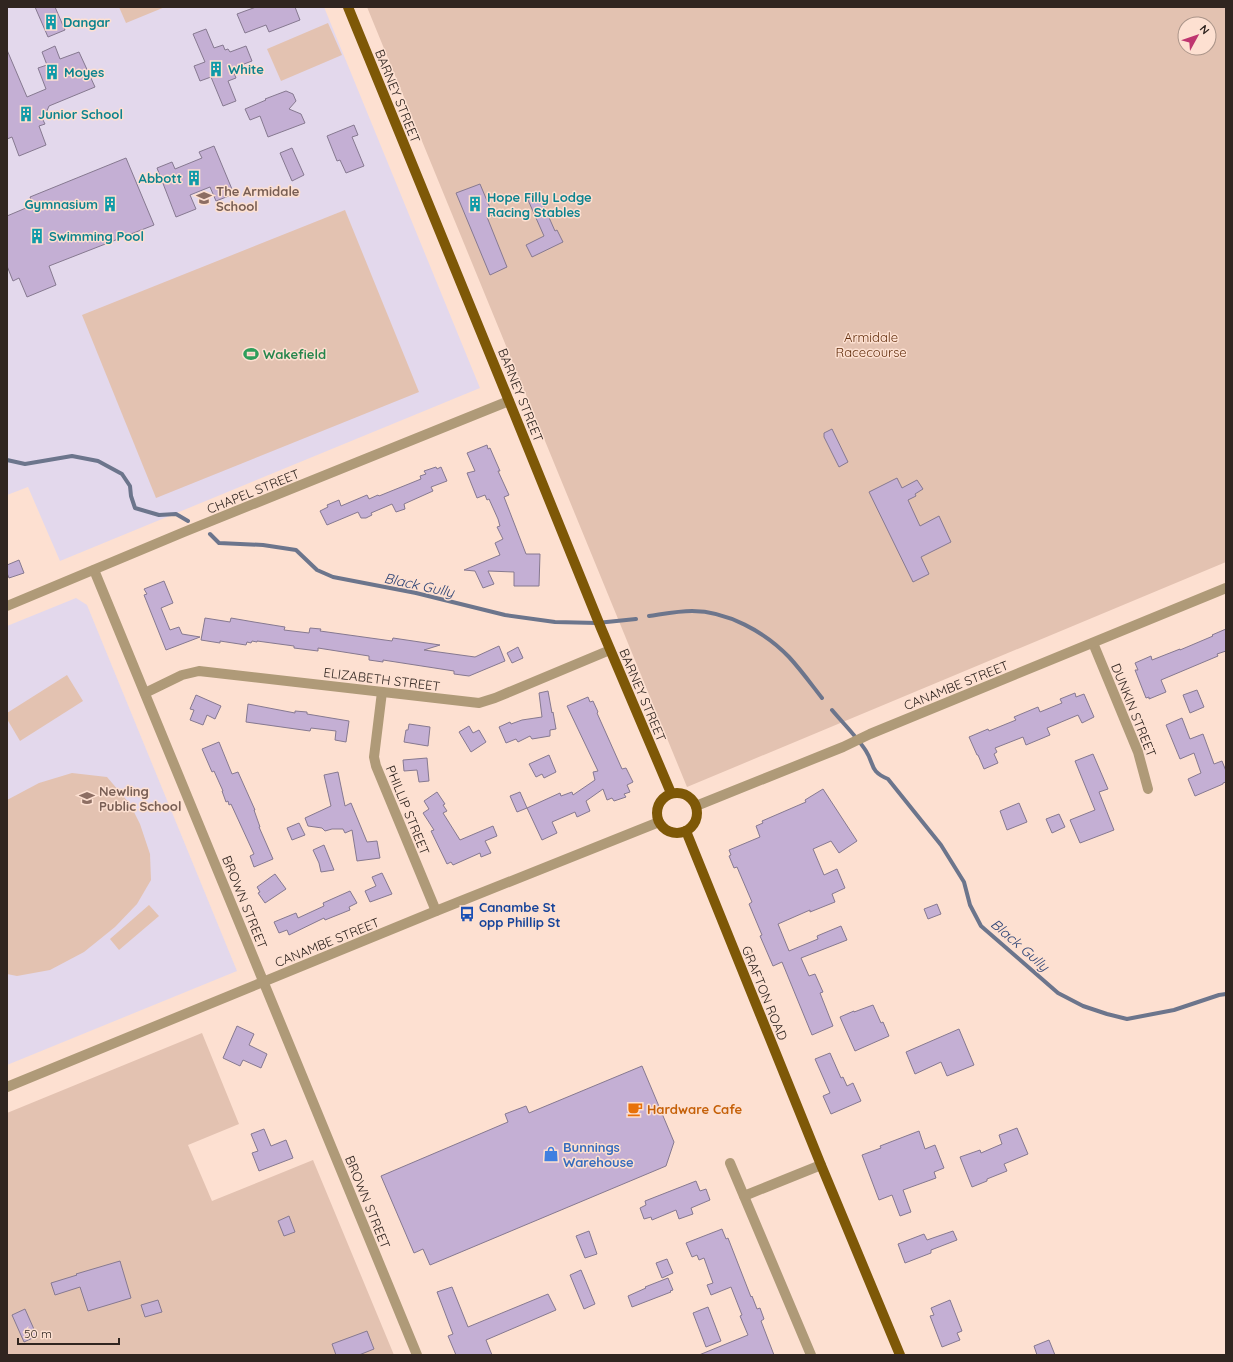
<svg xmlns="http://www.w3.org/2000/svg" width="1233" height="1362" font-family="Quicksand,sans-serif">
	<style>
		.education { fill: #e3d8ec }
		.green { fill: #e3c2b1; fill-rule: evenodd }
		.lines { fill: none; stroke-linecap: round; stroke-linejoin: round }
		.stream { stroke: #6c758c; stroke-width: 4 }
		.building { fill: #c4afd4; stroke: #867990 }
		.minor { stroke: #af9a78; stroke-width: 10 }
		.tertiary { stroke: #af9a78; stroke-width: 10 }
		.primary { stroke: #7e5807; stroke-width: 10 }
		.labels { text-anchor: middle; stroke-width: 3; stroke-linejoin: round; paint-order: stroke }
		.culture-label { font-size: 13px; font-weight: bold; fill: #0d838f; stroke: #fde0d1; text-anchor: start }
		.street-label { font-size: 13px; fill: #302520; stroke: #fde0d1 }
		.education-label { font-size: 13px; font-weight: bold; fill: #785e54; stroke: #fde0d1; text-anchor: start }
		.park-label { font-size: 13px; fill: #612d0c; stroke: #fde0d1 }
		.leisure-label { font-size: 13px; font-weight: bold; fill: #27864d; stroke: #fde0d1; text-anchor: start }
		.transit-label { font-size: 13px; font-weight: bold; fill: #164399; stroke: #fde0d1; text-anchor: start }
		.food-label { font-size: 13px; font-weight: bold; fill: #c56008; stroke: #fde0d1; text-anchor: start }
		.shop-label { font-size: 13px; font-weight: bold; fill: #366cbe; stroke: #fde0d1; text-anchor: start }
		.water-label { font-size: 14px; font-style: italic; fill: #304677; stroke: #fde0d1 }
	</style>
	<rect width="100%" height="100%" fill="#fde0d1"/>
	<g class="education">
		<polygon points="7,7 324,7 480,388 60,561 28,487 7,495"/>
		<polygon points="76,598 87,605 237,971 7,1065 7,626"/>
	</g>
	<g class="green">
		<polygon points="119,7 165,7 126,23"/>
		<path d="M 367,7 L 1226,7 L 1226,562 L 687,787 ZM 1185,24 L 1209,24 L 1209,48 L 1185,48 Z"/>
		<polygon points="328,23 342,55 281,81 267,49"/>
		<polygon points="345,210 419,392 156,498 82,315"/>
		<polygon points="67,675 83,701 20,741 7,719 7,713"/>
		<polygon points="72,773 107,777 130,804 140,824 150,854 151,880 137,904 115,927 84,952 50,970 17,976 7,974 7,800 39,783"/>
		<polygon points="149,905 159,916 119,950 110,939"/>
		<polygon points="202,1033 239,1124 188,1145 212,1201 313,1160 394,1355 7,1355 7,1113"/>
	</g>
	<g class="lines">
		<g class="stream">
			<polyline points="7,460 25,464 72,456 98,461 122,474 130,486 131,496 135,508 159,515 176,514 188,521"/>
			<polyline points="210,534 219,543 263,545 296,550 317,570 333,577 416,593 505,615 555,622 597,623 636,619"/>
			<path d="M 649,616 C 663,614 678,611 692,611 C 727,611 765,632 789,657 C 801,670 811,684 822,698"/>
			<path d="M 832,710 C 842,722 858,738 866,751 C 875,765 869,771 888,779 L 941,845 L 964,882 L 970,905 L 981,926 L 1058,993 L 1083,1006 L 1107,1014 L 1127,1019 L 1174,1010 L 1219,995 L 1226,994"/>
		</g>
	</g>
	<g class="building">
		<polygon points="35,7 55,7 65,30 48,37"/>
		<polygon points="256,7 295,7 300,20 269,32 266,25 245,33 237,14"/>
		<polygon points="206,29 214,48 223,45 225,50 228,49 230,52 246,46 252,61 236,67 237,71 234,73 236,78 228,81 236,101 223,106 211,77 200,81 194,66 205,62 193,34"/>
		<polygon points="55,46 60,59 79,52 95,87 49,106 43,120 45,124 39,126 46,145 19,156 12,137 7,139 7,50 27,97 46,89 38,68 47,65 42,52"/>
		<polygon points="286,91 293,94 296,101 289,109 301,114 305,123 268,137 260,116 250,120 245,109 266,100 265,99"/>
		<polygon points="354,125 358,135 352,137 364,166 346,173 340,160 337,161 327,136"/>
		<polygon points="214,146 234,194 216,201 210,187 190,195 196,209 176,217 157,168 172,162 175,169 202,158 199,152"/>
		<polygon points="292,148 304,175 292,181 280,153"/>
		<polygon points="126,158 154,225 49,266 56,285 27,297 19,278 13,281 7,266 7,216 33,205 30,197"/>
		<polygon points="480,184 493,215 487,217 507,267 490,275 456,193"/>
		<polygon points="539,195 555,231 557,230 563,242 532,257 526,245 544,236 528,200"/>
		<polygon points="832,429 848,462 839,467 824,437 824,433"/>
		<polygon points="487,445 488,449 490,448 500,471 498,471 509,495 504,497 526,554 540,554 539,586 514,586 514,572 488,571 494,584 483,588 475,571 464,570 500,555 495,543 503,539 497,527 500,526 498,519 489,499 487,500 485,495 477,498 467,473 475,471 467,453"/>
		<polygon points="436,467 437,469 441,467 447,481 431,487 433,491 404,504 405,509 396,512 392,504 371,513 372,515 366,518 361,518 358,512 327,525 320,511 328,507 327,505 339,500 341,506 367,495 369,499 378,495 379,496 421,479 420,476 426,474 424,471"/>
		<polygon points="897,478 902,488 917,480 923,489 915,494 916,496 908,500 920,526 939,516 951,542 921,557 929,574 913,582 869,492"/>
		<polygon points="19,560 24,573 9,578 7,573 7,565"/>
		<polygon points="164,581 173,603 161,608 170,630 179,627 182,634 200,637 166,650 144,595 147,594 144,589"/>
		<polygon points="205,618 230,622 231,618 254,622 285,627 284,630 309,633 310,628 321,629 320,631 392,641 393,638 440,645 424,650 475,657 499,646 505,661 469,676 454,674 454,671 383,660 383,662 369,660 369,656 318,648 318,651 294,648 294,646 257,641 257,642 252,641 251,643 247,642 246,645 220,641 220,643 201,640"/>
		<polygon points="1226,629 1226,651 1217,654 1218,656 1161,680 1166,692 1149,699 1149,697 1146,698 1135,670 1138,670 1135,663 1151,656 1152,660 1180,649 1180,650 1213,636 1212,635"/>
		<polygon points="518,647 523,658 512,663 507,653"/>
		<polygon points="1197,690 1204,707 1190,713 1183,695"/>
		<polygon points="548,691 552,713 553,712 556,729 550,730 550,736 532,739 530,736 518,742 516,739 506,743 499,727 510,722 511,724 522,720 542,717 539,693"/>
		<polygon points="1075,693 1076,697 1084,694 1094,717 1082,723 1078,715 1047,728 1050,735 1026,745 1023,737 995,748 997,752 994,754 998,763 984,769 978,755 977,755 969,737 988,729 989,731 1016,720 1014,717 1038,707 1040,712 1062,703 1060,699"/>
		<polygon points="196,695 221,706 215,719 207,715 203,725 190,720 194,710 190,709"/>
		<polygon points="588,697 590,702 593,701 598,712 597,713 622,769 626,768 633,782 627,785 630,792 624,794 626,797 614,801 612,798 607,800 603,789 586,801 590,811 577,817 575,812 552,822 557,833 542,840 527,808 560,793 561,796 572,792 573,795 595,780 593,772 598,771 567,706"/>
		<polygon points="248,704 295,713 295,711 307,712 307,714 349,721 346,742 335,740 336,731 311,728 310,731 246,722"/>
		<polygon points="1182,718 1190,739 1203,734 1214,764 1222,761 1226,771 1226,782 1223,783 1223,784 1195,796 1188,779 1201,773 1194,753 1180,759 1166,725"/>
		<polygon points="409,724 430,727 428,746 404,742 406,730 408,730"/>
		<polygon points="469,726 473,733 479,730 486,742 471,752 459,732"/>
		<polygon points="219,742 232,774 238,772 255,810 254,810 260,827 259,827 273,859 254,867 250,856 254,854 231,804 229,805 228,801 226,802 222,791 223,791 214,771 212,772 202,749"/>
		<polygon points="1093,754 1108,789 1099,792 1114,830 1080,843 1070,820 1095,810 1075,761"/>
		<polygon points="549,755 556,772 544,778 542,774 536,777 529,764"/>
		<polygon points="427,758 429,781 419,782 417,770 404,771 403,760"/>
		<polygon points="338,772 345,806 351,803 367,842 377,841 380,858 357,861 352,830 345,833 343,829 332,829 325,831 322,828 308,826 305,818 331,806 324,775"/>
		<polygon points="823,789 857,841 839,853 831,841 813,849 824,875 837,869 845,888 832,894 835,902 810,912 810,910 778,924 789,951 818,939 817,936 841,926 847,940 801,958 809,976 815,974 823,992 820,993 833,1026 812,1035 782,962 773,966 760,936 762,935 749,904 752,902 737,867 734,868 729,856 731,855 729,850 760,837 756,826 763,823 762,821 806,802 805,800"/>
		<polygon points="437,792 445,804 443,805 447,811 443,813 460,840 493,826 497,836 485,841 491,853 481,857 480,853 453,865 451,862 447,864 431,831 434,830 423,813 429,809 424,801"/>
		<polygon points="520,792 527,808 517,812 510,796"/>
		<polygon points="1019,803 1027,822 1007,830 1000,811"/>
		<polygon points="1059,814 1065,827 1052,833 1046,819"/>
		<polygon points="299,823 305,835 292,840 287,828"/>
		<polygon points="324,845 334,870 321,872 319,863 313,850"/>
		<polygon points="382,873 392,894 370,902 365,891 376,886 372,877"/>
		<polygon points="275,874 286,889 265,903 258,893 260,892 257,887"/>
		<polygon points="350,891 357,903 349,907 350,910 325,920 324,918 289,935 287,930 279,933 274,922 296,913 298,918 324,906 323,903"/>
		<polygon points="937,904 941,914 928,919 924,909"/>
		<polygon points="873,1005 881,1023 883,1022 889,1036 855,1051 840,1017 854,1011 854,1012"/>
		<polygon points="237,1026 254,1034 249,1045 267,1054 261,1068 243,1060 240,1066 223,1058"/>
		<polygon points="959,1029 974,1065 947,1076 941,1062 915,1074 906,1052"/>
		<polygon points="830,1053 841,1078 843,1077 847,1086 853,1083 861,1101 831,1114 823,1096 830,1093 815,1059"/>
		<polygon points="642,1066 674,1142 666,1166 430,1265 423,1249 414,1253 381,1176 508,1122 505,1114 526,1106 529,1113"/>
		<polygon points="1017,1128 1028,1154 1004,1164 1007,1171 987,1179 987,1181 972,1187 960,1157 980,1150 981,1153 1002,1144 999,1135"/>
		<polygon points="264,1129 271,1146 286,1140 293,1158 259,1171 252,1153 258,1151 251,1134"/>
		<polygon points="919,1131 925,1149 935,1145 944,1168 934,1172 936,1178 903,1190 911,1212 900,1216 892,1195 879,1200 862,1155 881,1148 880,1146"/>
		<polygon points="696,1181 700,1191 706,1189 710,1200 691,1208 693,1214 679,1219 676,1210 652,1220 651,1217 644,1219 640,1208 646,1205 645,1201"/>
		<polygon points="289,1216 295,1232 284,1236 278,1221"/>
		<polygon points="722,1229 726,1239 728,1238 751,1297 752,1296 757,1309 760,1308 764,1319 761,1321 774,1355 699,1355 748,1335 740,1316 742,1315 731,1287 711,1295 707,1285 713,1283 704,1258 699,1260 697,1255 692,1257 686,1243"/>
		<polygon points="589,1231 597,1254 585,1258 576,1236"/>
		<polygon points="953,1231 957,1240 931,1250 931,1253 905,1263 898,1244 924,1234 927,1240"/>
		<polygon points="667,1259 673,1273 662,1278 656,1263"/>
		<polygon points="120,1261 131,1298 88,1311 80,1287 55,1295 51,1283 77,1275 76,1274"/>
		<polygon points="581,1270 595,1304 584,1309 570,1275"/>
		<polygon points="668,1278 673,1290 670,1291 671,1292 632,1307 628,1296 646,1288 645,1287"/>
		<polygon points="452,1287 468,1327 548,1294 556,1310 486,1340 492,1355 456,1355 448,1336 453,1334 437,1292"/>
		<polygon points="158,1300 162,1312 145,1317 141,1305"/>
		<polygon points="950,1300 962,1331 957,1333 960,1340 942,1347 930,1316 934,1315 931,1308"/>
		<polygon points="708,1307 721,1341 706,1347 693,1313"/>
		<polygon points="25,1309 37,1336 24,1342 12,1315"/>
		<polygon points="367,1331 374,1349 359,1355 336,1355 332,1344"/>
		<polygon points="1049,1340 1055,1355 1037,1355 1034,1346"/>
	</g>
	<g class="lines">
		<g class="minor">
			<polyline points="94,570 417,1355"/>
			<polyline points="7,606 184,532 509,401"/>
			<polyline points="1093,643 1138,752 1148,789"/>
			<polyline points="382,692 374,757 376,766 436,911"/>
			<polyline points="145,693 182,675 199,671 479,703 495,698 610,650"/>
			<polyline points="730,1163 811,1355"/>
			<polyline points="744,1196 821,1165"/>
		</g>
		<g class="tertiary">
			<polyline points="696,806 843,747 870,734 1226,588"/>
			<polyline points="7,1087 436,911 659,822"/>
		</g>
		<g class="primary">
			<polyline points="348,7 509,401 601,628 671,793"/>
			<circle cx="677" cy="813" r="20"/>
			<polyline points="686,831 821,1165 900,1355"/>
		</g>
	</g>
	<defs>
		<g id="building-bare" transform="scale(1.2)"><path d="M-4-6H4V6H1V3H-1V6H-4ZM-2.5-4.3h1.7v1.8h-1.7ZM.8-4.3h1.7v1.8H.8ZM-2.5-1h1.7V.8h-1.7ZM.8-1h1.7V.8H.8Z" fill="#0f9aa8" stroke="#fde0d1" stroke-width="2.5" paint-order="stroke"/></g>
		<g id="school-bare" transform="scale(1.2)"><path d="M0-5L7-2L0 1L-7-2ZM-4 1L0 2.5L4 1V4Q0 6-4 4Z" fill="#8d6e63" stroke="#fde0d1" stroke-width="2.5" paint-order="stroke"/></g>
		<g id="stadium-bare" transform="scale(1.2)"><path d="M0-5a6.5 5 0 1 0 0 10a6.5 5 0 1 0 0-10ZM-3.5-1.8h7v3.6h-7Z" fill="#2e9e5b" stroke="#fde0d1" stroke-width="2.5" paint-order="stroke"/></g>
		<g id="bus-bare" transform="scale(1.2)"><path d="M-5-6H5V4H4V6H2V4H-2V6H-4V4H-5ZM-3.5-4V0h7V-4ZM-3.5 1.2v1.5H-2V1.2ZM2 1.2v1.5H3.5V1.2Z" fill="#1a4fb4" stroke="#fde0d1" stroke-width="2.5" paint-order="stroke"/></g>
		<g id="cafe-bare" transform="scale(1.2)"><path d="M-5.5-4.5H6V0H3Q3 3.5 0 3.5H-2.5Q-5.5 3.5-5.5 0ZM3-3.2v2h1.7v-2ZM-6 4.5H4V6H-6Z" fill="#e8710a" stroke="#fde0d1" stroke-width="2.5" paint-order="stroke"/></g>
		<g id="shop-bare" transform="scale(1.2)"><path d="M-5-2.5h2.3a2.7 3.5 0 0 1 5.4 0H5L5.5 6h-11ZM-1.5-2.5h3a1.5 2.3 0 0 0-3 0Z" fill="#3f7fe0" stroke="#fde0d1" stroke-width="2.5" paint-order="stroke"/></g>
	</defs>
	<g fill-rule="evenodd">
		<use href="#building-bare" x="51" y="22"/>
		<use href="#building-bare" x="216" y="69"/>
		<use href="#building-bare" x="52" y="72"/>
		<use href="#building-bare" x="26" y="114"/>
		<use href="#building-bare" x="194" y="178"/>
		<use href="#school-bare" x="204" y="198"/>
		<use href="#building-bare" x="110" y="204"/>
		<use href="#building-bare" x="475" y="204"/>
		<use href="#building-bare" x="37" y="236"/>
		<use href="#stadium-bare" x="251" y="354"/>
		<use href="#school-bare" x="87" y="798"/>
		<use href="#bus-bare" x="467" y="914"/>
		<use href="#cafe-bare" x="635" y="1109"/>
		<use href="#shop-bare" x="551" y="1154"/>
	</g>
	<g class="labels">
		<g class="culture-label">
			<text x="63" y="27">Dangar</text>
			<text x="228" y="74">White</text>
			<text x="64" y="77">Moyes</text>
			<text x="38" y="119">Junior School</text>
			<text x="182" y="183" text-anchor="end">Abbott</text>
			<text x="487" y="202">Hope Filly Lodge<tspan x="487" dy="15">Racing Stables</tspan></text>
			<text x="98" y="209" text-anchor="end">Gymnasium</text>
			<text x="49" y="241">Swimming Pool</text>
		</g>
		<g class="street-label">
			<text transform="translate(398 96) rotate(68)" y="5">BARNEY STREET</text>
			<text transform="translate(521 395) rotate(68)" y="5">BARNEY STREET</text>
			<text transform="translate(253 491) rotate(-22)" y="5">CHAPEL STREET</text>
			<text transform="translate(382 679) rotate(7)" y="5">ELIZABETH STREET</text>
			<text transform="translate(956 685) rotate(-22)" y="5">CANAMBE STREET</text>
			<text transform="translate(643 695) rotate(67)" y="5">BARNEY STREET</text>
			<text transform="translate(1134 710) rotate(68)" y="5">DUNKIN STREET</text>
			<text transform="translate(408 810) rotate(68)" y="5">PHILLIP STREET</text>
			<text transform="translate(245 902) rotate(68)" y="5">BROWN STREET</text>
			<text transform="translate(327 942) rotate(-22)" y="5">CANAMBE STREET</text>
			<text transform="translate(765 993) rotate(68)" y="5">GRAFTON ROAD</text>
			<text transform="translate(368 1202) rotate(68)" y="5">BROWN STREET</text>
		</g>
		<g class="education-label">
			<text x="216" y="196">The Armidale<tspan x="216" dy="15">School</tspan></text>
			<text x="99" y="796">Newling<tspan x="99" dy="15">Public School</tspan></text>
		</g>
		<g class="park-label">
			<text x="871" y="342">Armidale<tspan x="871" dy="15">Racecourse</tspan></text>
		</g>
		<g class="leisure-label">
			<text x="263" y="359">Wakefield</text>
		</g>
		<g class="transit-label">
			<text x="479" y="912">Canambe St<tspan x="479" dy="15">opp Phillip St</tspan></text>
		</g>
		<g class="food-label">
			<text x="647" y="1114">Hardware Cafe</text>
		</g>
		<g class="shop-label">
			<text x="563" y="1152">Bunnings<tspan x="563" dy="15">Warehouse</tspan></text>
		</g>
		<g class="water-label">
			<text transform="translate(419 585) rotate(12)" y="5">Black Gully</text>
			<text transform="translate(1020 945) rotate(41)" y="5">Black Gully</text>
		</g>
	</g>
	<rect width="1233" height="1362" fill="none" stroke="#302520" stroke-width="16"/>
	<g transform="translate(1197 36) rotate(50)"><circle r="19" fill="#fde0d1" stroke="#ab958a"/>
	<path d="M0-3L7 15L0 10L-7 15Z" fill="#bf356f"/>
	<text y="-6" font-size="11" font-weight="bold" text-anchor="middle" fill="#302520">N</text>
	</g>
	<path d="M18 1338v6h101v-6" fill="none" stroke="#302520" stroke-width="2"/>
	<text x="24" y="1338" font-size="12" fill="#302520" stroke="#fde0d1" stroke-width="3" paint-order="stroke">50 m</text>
</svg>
